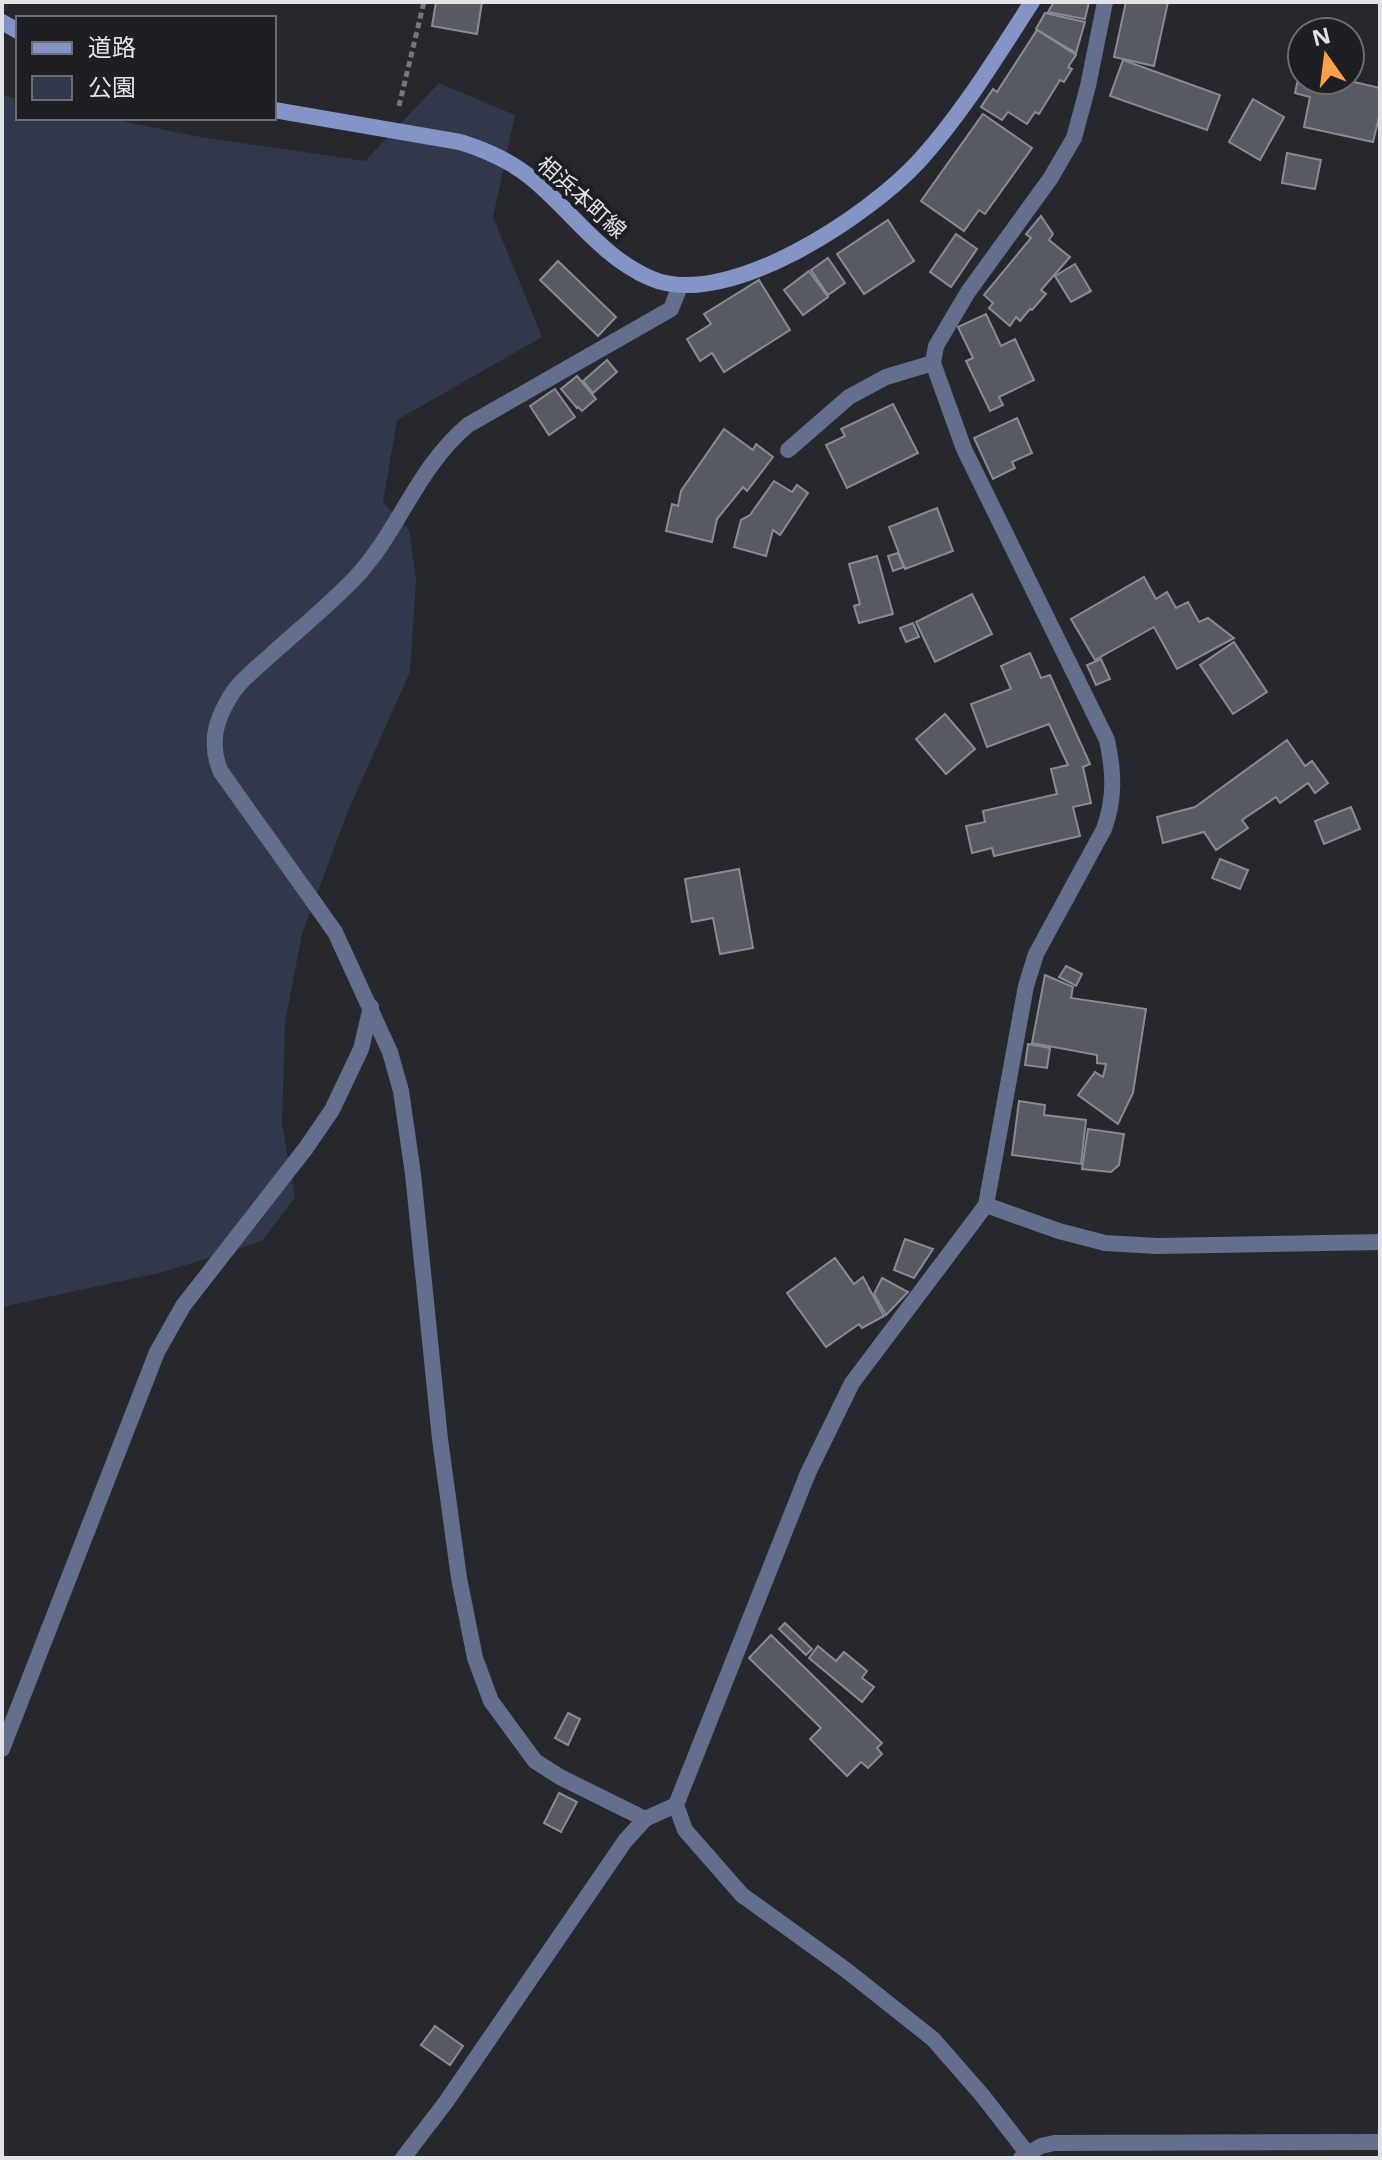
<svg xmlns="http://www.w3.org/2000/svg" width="1382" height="2160" font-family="'Open Sans','Noto Sans JP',sans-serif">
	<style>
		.green { fill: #32384b }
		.building { fill: #575a60; stroke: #888b92; stroke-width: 2 }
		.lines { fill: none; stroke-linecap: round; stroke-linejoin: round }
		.path { stroke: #75767b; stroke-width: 5; stroke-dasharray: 6 4; stroke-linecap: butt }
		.service { stroke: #646e8d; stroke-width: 16 }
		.minor { stroke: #646e8d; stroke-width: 16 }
		.secondary { stroke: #8594c6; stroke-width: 16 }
		.labels { text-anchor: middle; stroke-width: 8; stroke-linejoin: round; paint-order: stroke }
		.street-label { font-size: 22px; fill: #e2e3e7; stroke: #1d1f24 }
	</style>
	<rect width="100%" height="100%" fill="#26282e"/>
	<polygon class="green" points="439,83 515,115 493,217 542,337 397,420 383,502 409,530 416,579 410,672 348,811 302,934 285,1023 282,1124 295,1197 262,1241 163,1272 2,1307 2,94 18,100 18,118 106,118 200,137 365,161"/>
	<g class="building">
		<polygon points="436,2 482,2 477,34 432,26"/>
		<polygon points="1054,2 1089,2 1085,19 1048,12"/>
		<polygon points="1126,2 1168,2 1154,66 1114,57"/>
		<polygon points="1045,13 1085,22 1076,53 1036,29"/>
		<polygon points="1037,30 1076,55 1068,67 1072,69 1064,82 1060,80 1039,114 1035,112 1027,124 1008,112 1002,120 981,107 993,89 997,92"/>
		<polygon points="1123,60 1220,95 1207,130 1110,96"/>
		<polygon points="1300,70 1302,80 1346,80 1380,88 1380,113 1373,142 1304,127 1310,97 1295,93"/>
		<polygon points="1253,99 1284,117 1260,160 1229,142"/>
		<polygon points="983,114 1032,148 985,214 979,210 964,231 921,201"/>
		<polygon points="1287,153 1321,160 1315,189 1282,183"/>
		<polygon points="1041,216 1053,234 1049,240 1070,257 1041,290 1046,294 1032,310 1030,309 1020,321 1016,317 1010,326 989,308 993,303 984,295 1031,238 1026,234"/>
		<polygon points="888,220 914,261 864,294 837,254"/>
		<polygon points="956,234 977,249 951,287 930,272"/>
		<polygon points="828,258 845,283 828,295 811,270"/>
		<polygon points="558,261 616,317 598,336 540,280"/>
		<polygon points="1075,264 1091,291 1071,302 1055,276"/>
		<polygon points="809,271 828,297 803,315 784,290"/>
		<polygon points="759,280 790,330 724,372 712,353 700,361 687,339 711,324 704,314"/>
		<polygon points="986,314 1001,346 1015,339 1034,380 999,397 1003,405 990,411 966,361 973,358 958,327"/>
		<polygon points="607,360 617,372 593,393 583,381"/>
		<polygon points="577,376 596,399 582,411 578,407 577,408 561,389"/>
		<polygon points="555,389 575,417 549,435 530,406"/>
		<polygon points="893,404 918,453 847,488 826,445 845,436 841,429"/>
		<polygon points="1017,418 1032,453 1012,462 1015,468 993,479 974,438"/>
		<polygon points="724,429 753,450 756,444 773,457 747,491 743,487 717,519 712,542 666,531 672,504 678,506 681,491"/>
		<polygon points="774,481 792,492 797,485 808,493 780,535 773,530 766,556 734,547 741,520 750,515"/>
		<polygon points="937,508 953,551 905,569 889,527"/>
		<polygon points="898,553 904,567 893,571 888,556"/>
		<polygon points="877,556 893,614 859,623 854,606 860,604 849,564"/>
		<polygon points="1144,577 1156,599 1167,592 1176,608 1188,602 1199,622 1208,618 1234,638 1177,669 1154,627 1095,660 1071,619"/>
		<polygon points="972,594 992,634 935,662 916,622"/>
		<polygon points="913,623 919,637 906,642 900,628"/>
		<polygon points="1234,642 1267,692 1233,714 1200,665"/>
		<polygon points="1030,653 1041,678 1050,675 1090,764 1083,767 1091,803 1073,807 1080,836 994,856 992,848 972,853 966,826 985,822 983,811 1057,794 1051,769 1068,765 1049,724 987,747 971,704 1011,689 1001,666"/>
		<polygon points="1101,659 1110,679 1096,685 1087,665"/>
		<polygon points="945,714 975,749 946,774 916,739"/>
		<polygon points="1287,740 1305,766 1312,761 1328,783 1315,793 1308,783 1280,803 1276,797 1242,820 1248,828 1216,850 1204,832 1163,843 1157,817 1195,807"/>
		<polygon points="1351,807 1360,829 1324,844 1315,821"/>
		<polygon points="1220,859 1248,870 1240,889 1212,878"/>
		<polygon points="739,869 753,948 720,954 713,918 692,922 685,879"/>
		<polygon points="1066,966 1082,974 1076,986 1059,977"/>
		<polygon points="1045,975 1073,987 1071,998 1146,1009 1133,1093 1118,1124 1078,1095 1095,1072 1103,1077 1106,1064 1097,1063 1097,1055 1032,1043"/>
		<polygon points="1028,1044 1050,1048 1047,1068 1025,1065"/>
		<polygon points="1019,1101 1045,1105 1044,1115 1086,1120 1081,1164 1012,1155"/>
		<polygon points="1088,1129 1124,1134 1119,1165 1111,1172 1082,1169"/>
		<polygon points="905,1239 933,1249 914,1278 894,1270"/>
		<polygon points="835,1258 854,1284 863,1277 884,1316 862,1328 859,1324 826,1347 787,1293"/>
		<polygon points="882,1278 908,1292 886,1315 874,1294"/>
		<polygon points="785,1623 812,1649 806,1655 779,1629"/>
		<polygon points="771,1635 882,1743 877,1748 882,1754 868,1768 861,1762 847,1776 810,1739 821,1728 749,1658"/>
		<polygon points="818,1646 836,1661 844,1652 867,1671 862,1678 874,1687 862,1702 809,1658"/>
		<polygon points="568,1713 580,1719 568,1745 555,1738"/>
		<polygon points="559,1793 577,1802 561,1832 544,1823"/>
		<polygon points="435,2026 463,2046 450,2065 421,2045"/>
	</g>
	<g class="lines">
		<polyline class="path" points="399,106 424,2"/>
		<polyline class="service" points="788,450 849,397 886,377 933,363"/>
		<g class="minor">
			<polyline points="986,1205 1059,1231 1105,1243 1157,1246 1380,1242"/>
			<polyline points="2,1749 157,1352 183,1306 306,1148 332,1110 361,1049 371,1007"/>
			<path d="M 676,1805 L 645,1819 L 560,1777 L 535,1761 L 491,1701 L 475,1658 L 459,1578 L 440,1439 L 413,1174 L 401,1091 L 390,1052 L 335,932 L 221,772 C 209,745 215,721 230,697 C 240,680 259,666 273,653 C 301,628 330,604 355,578 C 400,530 415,470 468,425 L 671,309 L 680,286"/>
			<polyline points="403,2158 446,2102 625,1841 645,1819"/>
			<polyline points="1021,2158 1041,2146 1054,2143 1380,2142"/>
			<path d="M 1031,2158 L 982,2095 L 933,2039 L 846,1970 L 742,1895 L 685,1830 L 676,1805 L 808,1473 L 852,1383 L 986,1205 L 1026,986 L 1036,954 L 1104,829 C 1115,799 1114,772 1107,740 L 964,449 L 933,363 L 936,346 L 968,292 L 1050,179 L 1074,138 L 1088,86 L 1105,2"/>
		</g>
		<g class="secondary">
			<polyline points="2,22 18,31"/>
			<path d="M 274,110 L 460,142 C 486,150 509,160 530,177 C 571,210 600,256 650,278 C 726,312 870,215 920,160 C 964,111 997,56 1032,2"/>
		</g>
	</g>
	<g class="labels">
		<g class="street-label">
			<text transform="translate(582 197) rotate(42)" y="8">相浜本町線</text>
		</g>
	</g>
	<rect width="1382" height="2160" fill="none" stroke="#e2e3e7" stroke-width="8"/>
	<rect x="16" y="16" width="260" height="104" fill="#1d1f24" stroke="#6c6d72" stroke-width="2"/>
	<rect x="32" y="42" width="40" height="12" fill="#8594c6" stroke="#6c6d72" stroke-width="2"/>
	<text x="88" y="56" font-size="24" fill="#e2e3e7">道路</text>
	<rect x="32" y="76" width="40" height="24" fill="#32384b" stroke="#6c6d72" stroke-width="2"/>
	<text x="88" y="96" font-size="24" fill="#e2e3e7">公園</text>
	<g transform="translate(1326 56) rotate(346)"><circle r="38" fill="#1d1f24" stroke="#6c6d72" stroke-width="2"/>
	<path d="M0-6L14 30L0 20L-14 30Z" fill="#f9a04c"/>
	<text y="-12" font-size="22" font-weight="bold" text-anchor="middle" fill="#e2e3e7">N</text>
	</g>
</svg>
